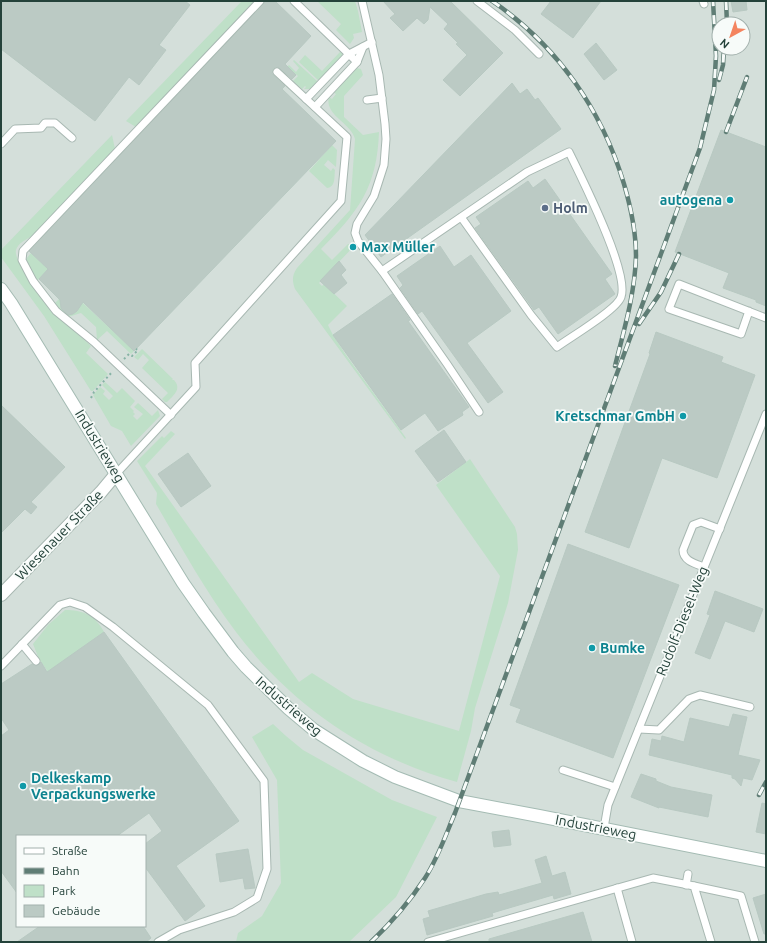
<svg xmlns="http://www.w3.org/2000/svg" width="767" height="943" font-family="Ubuntu,sans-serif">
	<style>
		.built { fill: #d4dfda; fill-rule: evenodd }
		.green { fill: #bfe0c8 }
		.building { fill: #bbcac4; stroke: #b8c9c2 }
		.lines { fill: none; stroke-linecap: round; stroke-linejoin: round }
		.lane-casing { stroke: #a8b8b2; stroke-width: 9 }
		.street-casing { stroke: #a8b8b2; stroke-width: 14 }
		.secondary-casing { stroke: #a4bbb3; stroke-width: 14 }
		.path { stroke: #86b3a5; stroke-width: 2; stroke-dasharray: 2 3; stroke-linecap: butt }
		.lane { stroke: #fff; stroke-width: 7 }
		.street { stroke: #fff; stroke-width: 12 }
		.secondary { stroke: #fff; stroke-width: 12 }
		.rail-casing { stroke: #5f7d75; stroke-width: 4.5 }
		.rail { stroke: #f7fbf9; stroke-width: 3; stroke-dasharray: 9; stroke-linecap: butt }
		.culture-dot { fill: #0f9aa8; stroke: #f7fbf9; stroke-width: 1.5 }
		.service-dot { fill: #5c6f8a; stroke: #f7fbf9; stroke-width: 1.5 }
		.labels { text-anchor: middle; stroke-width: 3.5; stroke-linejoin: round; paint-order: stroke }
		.culture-label { font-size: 14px; font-weight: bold; fill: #0d838f; stroke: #f7fbf9; text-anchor: start }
		.service-label { font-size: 14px; font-weight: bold; fill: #4e5e75; stroke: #f7fbf9; text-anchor: start }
		.street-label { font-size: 14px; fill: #24423a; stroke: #f7fbf9 }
	</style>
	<rect width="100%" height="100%" fill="#e6efeb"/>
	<path class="built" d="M 1,1 L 766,1 L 766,942 L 1,942 ZM 719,24 L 743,24 L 743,48 L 719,48 ZM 17,836 L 145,836 L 145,926 L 17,926 Z"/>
	<g class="green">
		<polygon points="242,1 254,1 248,10 136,127 126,121"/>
		<polygon points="317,1 355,1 358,11 362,32 353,34 354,38 350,44 336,30 341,24"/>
		<polygon points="340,52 342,53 342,56 319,81 299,62 305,55 322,71"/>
		<polygon points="294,60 318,82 311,89 304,89 306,87 305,86 302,89 293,81 298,76 291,70 283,71 289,65 296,72 299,68 293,61"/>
		<path d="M 357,68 L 361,69 L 363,75 L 344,96 L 344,117 L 363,135 L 379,132 C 377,187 359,211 321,249 L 332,260 L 348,244 L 355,245 L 319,283 L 322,286 L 324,284 L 347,306 L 328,325 L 333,335 L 346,355 L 406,438 L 405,439 L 295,289 C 292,281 292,275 297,268 L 350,210 L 355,139 C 351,123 324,115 329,97 L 332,99 L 336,94 L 333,92 Z"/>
		<path d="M 112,135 L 115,149 L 32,236 C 27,239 18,243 16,250 C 13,262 46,303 54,312 C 66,324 79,335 91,346 L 86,353 L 108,374 L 93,391 L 91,391 L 44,316 L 1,257 L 1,250 Z"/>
		<path d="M 332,145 L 337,150 L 336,167 L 328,160 L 324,165 L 331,171 L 333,168 L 335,170 C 334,177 336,187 327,188 L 309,171 Z"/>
		<polygon points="31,253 48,269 37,281 32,274 26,259"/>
		<polygon points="68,289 134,351 131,354 107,331 97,340 96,327 81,313 68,317 54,304 59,299 61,301 61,308 66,314 73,314 77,311 79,307"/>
		<path d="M 142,349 L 173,379 L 172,380 L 174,380 C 182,389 174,395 167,402 L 165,402 L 162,399 L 168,393 L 142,368 L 149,360 L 143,354 L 138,360 L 134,357 Z"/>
		<polygon points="105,382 117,393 122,388 135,401 130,407 134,411 133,412 135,414 133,416 137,420 143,414 134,407 138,403 152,416 158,410 160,416 131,446 122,431 111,426 93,395 100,387 105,391 103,394 109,400 113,396 102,385"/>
		<path d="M 171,431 L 175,434 L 145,466 L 299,682 L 312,673 L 353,699 L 459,731 L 500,576 L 436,485 L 470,459 L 515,527 L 517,534 L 518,550 L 508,603 L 475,708 L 471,731 L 457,782 C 367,757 292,706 236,632 C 206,592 181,547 156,504 L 157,493 L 137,461 L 162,436 L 164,438 Z"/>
		<path d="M 65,610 C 83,610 95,615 104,632 L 48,672 L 39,659 L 33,644 L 48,625 Z"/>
		<polygon points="273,724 286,736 303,750 392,800 437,817 396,897 349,942 236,942 238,933 262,916 281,883 277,780 252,737"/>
	</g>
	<g class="building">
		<polygon points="1,1 185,1 190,5 159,45 166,50 139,85 129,77 95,121 1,49"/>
		<polygon points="266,1 275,1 311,36 285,64 296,75 292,79 278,67 273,69 272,74 285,86 282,89 336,141 134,351 83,302 77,311 73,314 68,315 61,308 60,300 39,279 48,269 29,251"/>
		<polygon points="383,1 450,1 503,53 460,96 443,80 467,55 456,44 458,43 444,29 448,24 430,7 428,20 424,24 417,18 403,31 390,18 395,14"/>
		<polygon points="551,1 601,1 573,38 541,14"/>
		<polygon points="731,1 746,1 747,10 733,12"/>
		<polygon points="596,43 617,70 604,80 584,54"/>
		<polygon points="512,83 520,94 527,89 535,100 538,98 561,129 381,257 365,235"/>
		<polygon points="721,130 766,147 766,306 756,302 756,300 723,288 729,273 675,252"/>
		<polygon points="545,179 612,274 605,279 615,294 558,334 539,307 534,310 475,228 481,224 476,217 528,181 533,188"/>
		<polygon points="440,246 454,267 471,255 511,311 467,343 503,392 488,403 422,311 418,314 400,288 403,285 397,276"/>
		<polygon points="339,261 346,270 341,275 347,283 334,294 320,281"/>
		<polygon points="392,294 410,320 408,321 469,407 462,412 463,415 438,431 425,413 401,430 333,335"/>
		<polygon points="656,332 723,357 721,362 755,375 717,478 662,458 629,548 585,532 650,354 649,353"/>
		<polygon points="1,405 65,467 31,502 37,507 31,514 25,509 1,533"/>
		<polygon points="444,430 466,462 438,482 415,451"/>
		<polygon points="188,453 211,486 181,507 158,474"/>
		<polygon points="568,544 679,585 613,758 516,722 521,709 510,705"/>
		<polygon points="715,591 763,609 754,632 725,621 710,659 695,653 710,615 707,614"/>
		<polygon points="104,632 239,821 176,866 205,906 185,921 145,867 145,844 162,831 149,813 117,836 17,836 17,893 1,871 1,736 9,730 1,718 1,684 32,664 36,666 41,662 47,672"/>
		<polygon points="733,714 747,717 738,755 760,760 752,780 743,778 741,786 735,779 732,778 732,775 649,755 652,739 661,741 662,736 684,742 690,718 729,727"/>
		<polygon points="641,774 656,779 656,781 671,787 712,795 708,817 659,807 659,808 631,797"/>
		<polygon points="762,803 766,804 766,834 756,832"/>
		<polygon points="509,830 511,845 494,847 492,832"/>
		<polygon points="248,849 255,888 245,889 243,878 220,882 216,854"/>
		<polygon points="546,856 552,876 565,872 571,894 554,899 553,895 492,913 493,916 427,935 423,919 430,917 428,911 486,894 498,892 499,895 542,883 535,860"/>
		<polygon points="766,894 766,934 764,934 753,898"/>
		<polygon points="583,912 592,942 489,942 489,939"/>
		<polygon points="40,926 143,926 151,938 146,942 17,942"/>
	</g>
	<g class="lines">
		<g class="lane-casing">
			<g id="lane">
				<polyline points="294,1 357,62"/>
				<polyline points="362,1 379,75 385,124 386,139 384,165 374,196 357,224 355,233 358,241 382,271 447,364 479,412"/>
				<polyline points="477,1 515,30 539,54"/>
				<polyline points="703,1 704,4"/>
				<polyline points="306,99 349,54 372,42"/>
				<polyline points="367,100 382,98"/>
				<polyline points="315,107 357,62 363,47"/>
				<polyline points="1,144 15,129 41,128 45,123 55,123 72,138"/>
				<path d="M 382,271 L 527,172 L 569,152 C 581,177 630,273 621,297 C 617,310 569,338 557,347 L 531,315 L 461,217"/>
				<polyline points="749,311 741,334 669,309 679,284 766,318"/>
				<polyline points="171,415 94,342 56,311 33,281 22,260 23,251 260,1"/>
				<polyline points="116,474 196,387 195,363 341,201 347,137 277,72"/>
				<path d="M 704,567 C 696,564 683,561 683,550 L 693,525 L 701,522 L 720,529"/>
				<polyline points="22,644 36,661"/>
				<polyline points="1,666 60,605 70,602 85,607 113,627 208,705 264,781 267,869 257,898 234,912 179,930 158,942"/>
				<polyline points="639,729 659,730 689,699 700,695 750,707"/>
				<polyline points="563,770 615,787"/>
				<polyline points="604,828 608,805 766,414"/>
				<polyline points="686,885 688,874"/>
				<polyline points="694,886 741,896 755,942"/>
				<polyline points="617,888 632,942"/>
				<polyline points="428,942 653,878 694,886 711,942"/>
			</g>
		</g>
		<g class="street-casing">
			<polyline id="street" points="1,595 101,492 116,474"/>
		</g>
		<g class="secondary-casing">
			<polyline id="secondary" points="1,289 11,303 183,583 204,613 233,652 246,667 289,709 314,730 363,761 395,777 459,801 539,816 766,861"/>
		</g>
		<g class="path">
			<polyline points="124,359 129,354 132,356 138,350 136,349"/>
			<polyline points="91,398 94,392 113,371"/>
		</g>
		<use href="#lane" class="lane"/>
		<use href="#street" class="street"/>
		<use href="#secondary" class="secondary"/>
		<g class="rail-casing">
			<g id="rail">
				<path d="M 492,1 C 557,45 602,110 624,184 C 631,208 636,231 636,256 C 635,293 624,330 615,366"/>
				<polyline points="726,1 727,24"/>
				<polyline points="719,80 723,65 724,48"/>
				<polyline points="726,132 747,77"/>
				<polyline points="639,324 661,292 679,254"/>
				<polyline points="759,795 766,782"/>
				<path d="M 371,942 C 391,923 410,901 425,878 C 438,858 446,834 455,813 L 700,148 L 714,90 L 716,56 L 713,1"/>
			</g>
		</g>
		<use href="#rail" class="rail"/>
	</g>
	<g class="culture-dot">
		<circle cx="730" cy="200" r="4"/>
		<circle cx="353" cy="247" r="4"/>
		<circle cx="683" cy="416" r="4"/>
		<circle cx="592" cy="648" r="4"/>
		<circle cx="23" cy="786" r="4"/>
	</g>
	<circle class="service-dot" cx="545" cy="208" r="4"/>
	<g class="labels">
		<g class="culture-label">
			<text x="722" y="205" text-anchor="end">autogena</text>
			<text x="361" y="252">Max Müller</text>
			<text x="675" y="421" text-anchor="end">Kretschmar GmbH</text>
			<text x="600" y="653">Bumke</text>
			<text x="31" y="783">Delkeskamp<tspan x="31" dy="16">Verpackungswerke</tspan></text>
		</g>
		<g class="service-label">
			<text x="553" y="213">Holm</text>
		</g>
		<g class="street-label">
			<text transform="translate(100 446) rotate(59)" y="5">Industrieweg</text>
			<text transform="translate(59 535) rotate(-46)" y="5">Wiesenauer Straße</text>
			<text transform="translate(682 621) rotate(-68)" y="5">Rudolf-Diesel-Weg</text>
			<text transform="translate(289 706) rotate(41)" y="5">Industrieweg</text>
			<text transform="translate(596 827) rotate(11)" y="5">Industrieweg</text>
		</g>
	</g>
	<rect width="767" height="943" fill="none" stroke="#24423a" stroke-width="4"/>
	<rect x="16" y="835" width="130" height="92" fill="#f7fbf9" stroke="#a3b1ad"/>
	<rect x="24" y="848" width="20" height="6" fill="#ffffff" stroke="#a3b1ad"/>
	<text x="52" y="855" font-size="12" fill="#24423a">Straße</text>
	<rect x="24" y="868" width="20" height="6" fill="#5f7d75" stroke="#a3b1ad"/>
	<text x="52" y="875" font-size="12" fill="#24423a">Bahn</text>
	<rect x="24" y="885" width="20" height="12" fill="#bfe0c8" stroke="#a3b1ad"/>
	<text x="52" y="895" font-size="12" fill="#24423a">Park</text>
	<rect x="24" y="905" width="20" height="12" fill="#bbcac4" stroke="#a3b1ad"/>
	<text x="52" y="915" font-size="12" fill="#24423a">Gebäude</text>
	<g transform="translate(731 36) rotate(220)"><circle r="19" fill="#f7fbf9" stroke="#a3b1ad"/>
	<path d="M0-3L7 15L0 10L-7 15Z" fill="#f4845f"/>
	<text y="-6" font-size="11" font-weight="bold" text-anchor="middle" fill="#24423a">N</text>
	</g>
</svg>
